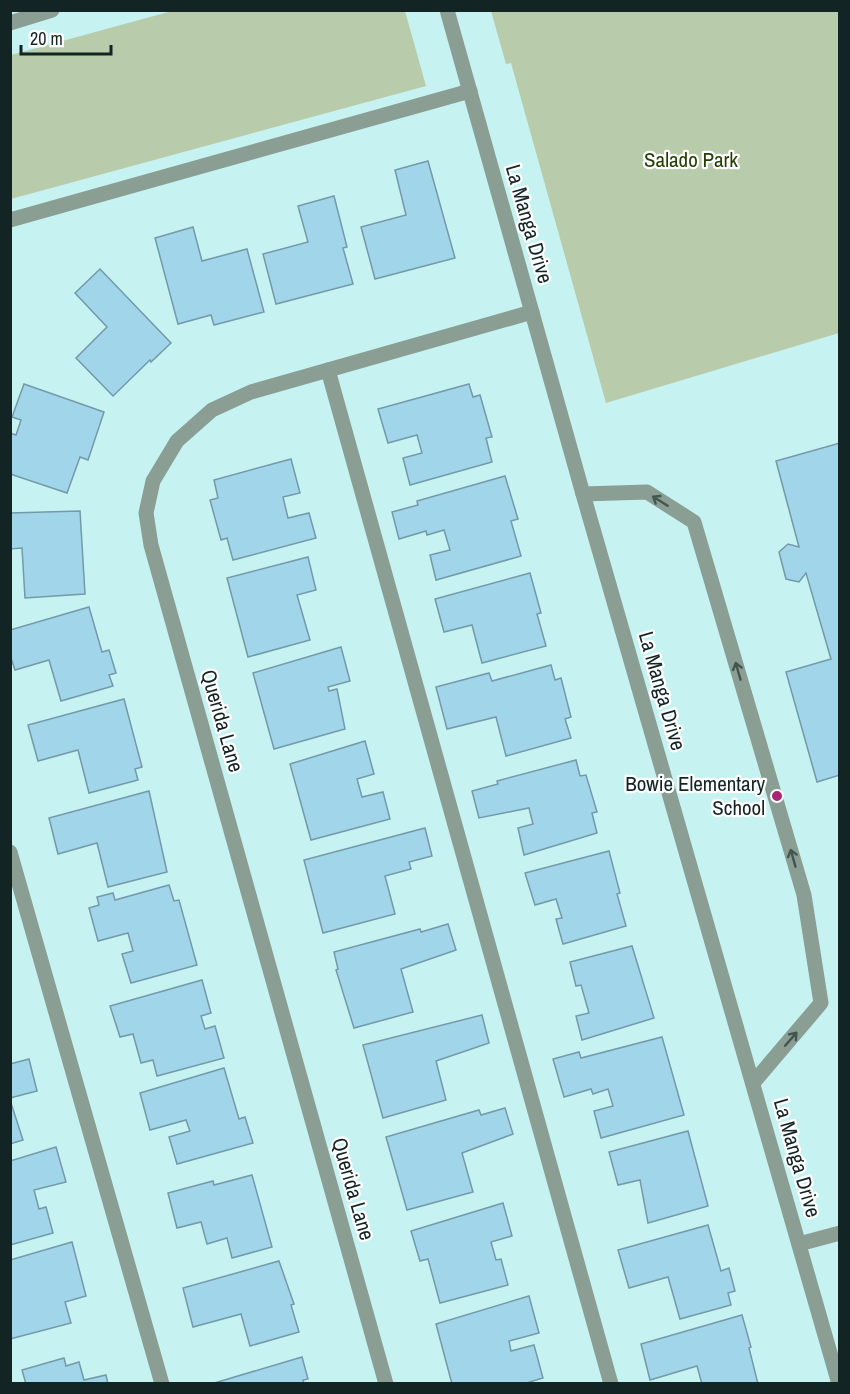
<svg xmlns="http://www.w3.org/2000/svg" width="850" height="1394" font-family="'Archivo Narrow',sans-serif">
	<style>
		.green { fill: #b8cbaa }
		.building { fill: #a1d5ea; stroke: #7499a8; stroke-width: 1.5 }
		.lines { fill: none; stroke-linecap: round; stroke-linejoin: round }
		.minor { stroke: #8a9e93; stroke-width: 15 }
		.oneway { stroke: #435550 }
		.poi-dot { fill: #a72572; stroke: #fff; stroke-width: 2 }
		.labels { text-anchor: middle; stroke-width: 4.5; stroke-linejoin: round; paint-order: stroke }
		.park-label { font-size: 21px; fill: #233e00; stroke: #fff }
		.street-label { font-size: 21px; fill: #132424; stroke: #fff }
		.poi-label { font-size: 21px; fill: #132424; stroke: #fff; text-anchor: end }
	</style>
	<rect width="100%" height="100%" fill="#c6f3f2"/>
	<g class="green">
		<polygon points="172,11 405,11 426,86 11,199 11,55"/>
		<polygon points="491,11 839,11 839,333 606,403 511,63 506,64"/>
	</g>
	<g class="building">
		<polygon points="428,161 455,258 375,279 361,227 406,215 395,170"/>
		<polygon points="334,196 347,247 343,248 353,284 276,304 263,254 308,242 298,206"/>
		<polygon points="193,227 202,261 247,249 264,312 214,325 211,315 178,324 155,238"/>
		<polygon points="100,269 171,343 151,362 150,360 113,396 76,358 107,327 75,293"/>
		<polygon points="24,384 104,412 88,460 80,457 67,493 10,474 10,433 16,435 21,420 12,417"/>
		<polygon points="469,384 473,397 480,395 492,437 486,438 492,462 410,485 403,458 422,453 417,435 388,443 378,409"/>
		<polygon points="840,443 840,775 817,782 786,672 831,659 806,573 799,582 786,579 779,552 788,544 799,547 776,461"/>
		<polygon points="291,459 300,493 283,497 288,518 309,513 316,538 233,560 227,538 221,540 210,500 218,498 214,480"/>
		<polygon points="505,476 518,519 511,521 521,556 436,580 430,555 450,550 444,530 427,535 426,531 399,539 392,512 418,505 417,501"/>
		<polygon points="80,511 85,594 25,598 22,548 10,549 10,513"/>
		<polygon points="308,557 316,590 297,595 310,640 248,657 227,578"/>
		<polygon points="530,573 541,613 537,614 546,646 482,663 472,625 444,632 435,599"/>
		<polygon points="89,607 102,652 109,650 116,673 109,675 113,686 61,701 49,660 15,670 10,655 10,630"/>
		<polygon points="341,647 350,681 328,687 329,691 337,689 345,729 274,749 253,673"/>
		<polygon points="551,665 555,680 561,678 571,717 565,719 571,738 506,756 496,717 447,729 436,687 489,673 492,681"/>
		<polygon points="124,699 142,767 135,769 138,780 89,793 78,750 38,761 28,725"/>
		<polygon points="365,741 374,774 357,779 362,797 383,792 390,819 311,840 290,764"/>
		<polygon points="576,760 580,776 586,775 597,812 592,813 597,833 524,855 518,828 533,824 529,808 479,818 472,791 498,784 497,781"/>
		<polygon points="149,791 167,872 108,887 97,843 58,854 49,818"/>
		<polygon points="425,828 432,856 409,862 411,869 385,876 395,914 323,933 304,860"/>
		<polygon points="609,851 620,893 617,894 626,926 563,944 556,919 562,918 556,899 535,905 525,873"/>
		<polygon points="169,885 174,901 179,900 197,965 131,983 122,954 133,951 128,933 98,941 89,908 99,905 97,897 113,893 115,900"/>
		<polygon points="448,924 456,950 401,969 413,1012 354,1028 336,970 338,969 334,952 420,929 421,932"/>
		<polygon points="632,946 654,1018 582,1040 576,1016 589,1013 581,985 576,986 570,962"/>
		<polygon points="202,980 211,1013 201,1016 205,1029 215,1026 224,1058 157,1076 153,1060 141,1063 133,1034 120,1037 110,1006"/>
		<polygon points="482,1015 489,1043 436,1061 446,1100 383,1118 363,1045"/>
		<polygon points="662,1037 684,1115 601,1138 594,1111 613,1106 608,1089 593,1094 591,1089 564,1097 553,1059 579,1052 581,1058"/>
		<polygon points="29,1059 37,1091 10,1098 10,1064"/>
		<polygon points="224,1068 239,1119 245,1117 253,1143 177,1164 169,1137 190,1131 186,1120 150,1130 140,1093"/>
		<polygon points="10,1100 23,1140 10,1144"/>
		<polygon points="505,1108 513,1134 462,1153 473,1192 407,1210 386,1137 479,1110 481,1115"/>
		<polygon points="688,1131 708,1206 648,1223 640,1180 618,1185 609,1152"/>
		<polygon points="56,1147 66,1182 34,1190 39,1209 46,1207 53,1233 10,1245 10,1161"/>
		<polygon points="252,1175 272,1247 232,1258 227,1238 207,1244 201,1222 177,1228 168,1193 213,1181 214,1185"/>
		<polygon points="503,1203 512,1236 491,1242 496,1260 501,1259 508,1285 440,1303 428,1259 420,1261 411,1231"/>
		<polygon points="708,1225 721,1271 729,1268 735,1291 728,1293 731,1305 680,1319 668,1277 629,1288 618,1250"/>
		<polygon points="72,1242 86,1296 65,1302 71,1323 10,1339 10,1260"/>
		<polygon points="279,1261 294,1304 291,1305 299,1332 250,1346 241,1314 193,1327 183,1288"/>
		<polygon points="529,1296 539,1333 509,1341 511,1351 534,1345 543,1378 523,1384 452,1384 436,1324"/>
		<polygon points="742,1315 751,1347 749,1348 758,1384 702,1384 697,1366 650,1380 641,1344"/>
		<polygon points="302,1357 308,1379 303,1380 304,1384 211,1384"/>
		<polygon points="64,1358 66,1366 79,1362 84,1380 106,1375 108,1384 26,1384 22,1370"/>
	</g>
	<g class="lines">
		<g class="minor">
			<polyline points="447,10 583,494 839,1384"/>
			<polyline points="10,23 52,10"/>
			<polyline points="10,220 470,91"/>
			<polyline points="328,370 611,1384"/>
			<polyline points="583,494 647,492 694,522 804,895 821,1003 753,1083"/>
			<polyline points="10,852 162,1384"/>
			<polyline points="799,1244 840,1233"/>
			<polyline points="386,1384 151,545 146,513 153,481 177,441 212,410 251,392 532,312"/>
		</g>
	</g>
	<defs><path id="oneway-shaft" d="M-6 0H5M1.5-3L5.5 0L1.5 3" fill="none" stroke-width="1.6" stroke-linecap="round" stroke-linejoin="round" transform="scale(1.5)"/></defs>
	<g class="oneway">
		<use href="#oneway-shaft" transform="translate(660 501) rotate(-148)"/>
		<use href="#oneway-shaft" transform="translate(738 671) rotate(-106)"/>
		<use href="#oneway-shaft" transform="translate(793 858) rotate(-106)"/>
		<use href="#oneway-shaft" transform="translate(791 1039) rotate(-49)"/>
	</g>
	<circle class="poi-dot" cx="777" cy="796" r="6"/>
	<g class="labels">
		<g class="park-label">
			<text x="691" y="167">Salado Park</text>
		</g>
		<g class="street-label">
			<text transform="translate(529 224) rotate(74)" y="7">La Manga Drive</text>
			<text transform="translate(662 691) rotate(74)" y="7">La Manga Drive</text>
			<text transform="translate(222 721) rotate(74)" y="7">Querida Lane</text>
			<text transform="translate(797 1158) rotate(74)" y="7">La Manga Drive</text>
			<text transform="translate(353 1189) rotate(74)" y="7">Querida Lane</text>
		</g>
		<g class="poi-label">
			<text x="765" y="791">Bowie Elementary<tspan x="765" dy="24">School</tspan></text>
		</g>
	</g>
	<rect width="850" height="1394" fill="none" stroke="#132424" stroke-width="24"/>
	<path d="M21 45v9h90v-9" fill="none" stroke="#132424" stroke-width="3"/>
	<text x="30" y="45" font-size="18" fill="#132424" stroke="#ffffff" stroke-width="4.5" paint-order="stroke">20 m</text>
</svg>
